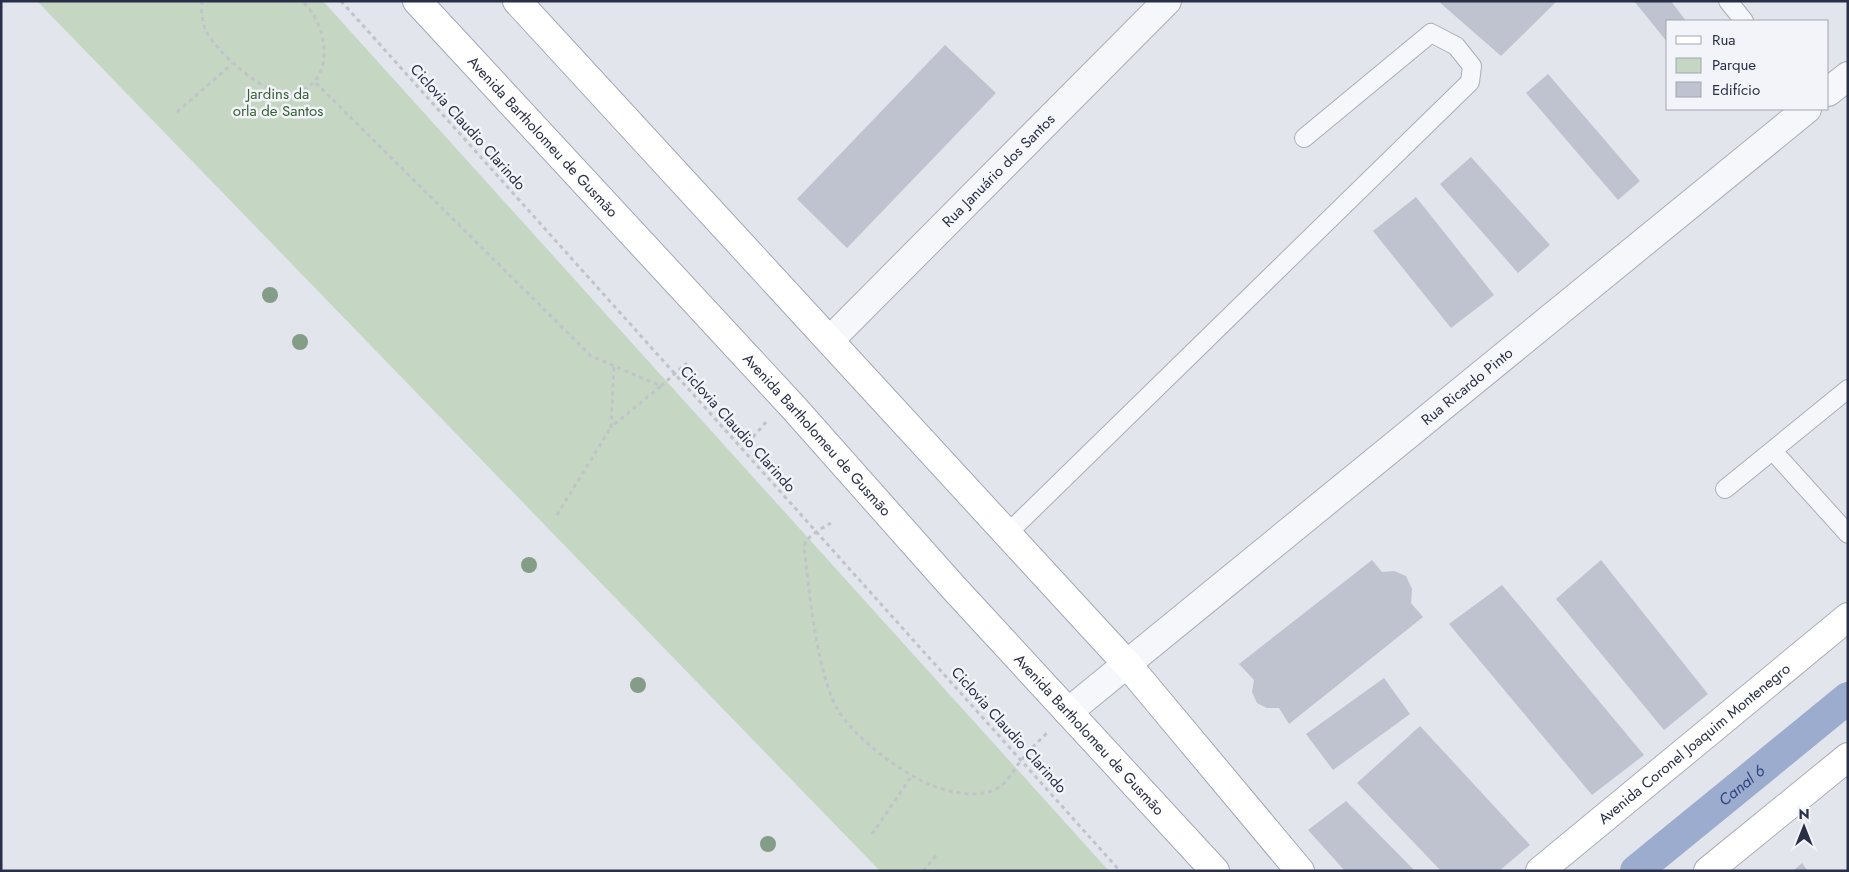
<svg xmlns="http://www.w3.org/2000/svg" width="1849" height="872" font-family="Jost,sans-serif">
	<style>
		.green { fill: #c5d6c3 }
		.lines { fill: none; stroke-linecap: round; stroke-linejoin: round }
		.canal { stroke: #9bacce; stroke-width: 32 }
		.building { fill: #bfc3cf }
		.lane-casing { stroke: #abaeba; stroke-width: 20 }
		.street-casing { stroke: #abaeba; stroke-width: 30 }
		.secondary-casing { stroke: #abaeba; stroke-width: 30 }
		.primary-casing { stroke: #a1a7b9; stroke-width: 30 }
		.path { stroke: #c1c3cb; stroke-width: 3; stroke-dasharray: 4 4; stroke-linecap: butt }
		.lane { stroke: #f6f7fa; stroke-width: 18 }
		.street { stroke: #f6f7fa; stroke-width: 28 }
		.secondary { stroke: #fff; stroke-width: 28 }
		.primary { stroke: #fff; stroke-width: 28 }
		.tree { fill: #849d87 }
		.labels { text-anchor: middle; stroke-width: 5; stroke-linejoin: round; paint-order: stroke }
		.park-label { font-size: 15px; fill: #376235; stroke: #f3f4f9 }
		.street-label { font-size: 15px; fill: #292f46; stroke: #f3f4f9 }
		.water-label { font-size: 16px; font-style: italic; fill: #30467d; stroke: #f3f4f9 }
	</style>
	<rect width="100%" height="100%" fill="#e3e5ec"/>
	<polygon class="green" points="37,1 323,1 1109,871 880,871"/>
	<g class="lines">
		<path class="canal" id="s1" d="M 1636,871 L 1848,698"/>
	</g>
	<g class="building">
		<polygon points="1438,1 1557,1 1501,56"/>
		<polygon points="1634,1 1671,1 1686,21 1668,21 1668,43"/>
		<polygon points="945,45 996,93 847,248 797,199"/>
		<polygon points="1548,74 1640,181 1618,200 1526,93"/>
		<polygon points="1471,157 1550,245 1518,273 1440,184"/>
		<polygon points="1416,197 1494,295 1451,328 1373,231"/>
		<polygon points="1372,560 1382,572 1394,571 1406,576 1412,589 1411,603 1423,617 1289,724 1279,708 1267,708 1257,703 1252,692 1254,680 1239,664"/>
		<polygon points="1601,560 1708,694 1664,730 1556,599"/>
		<polygon points="1502,585 1644,755 1592,795 1449,624"/>
		<polygon points="1384,678 1410,714 1333,770 1306,734"/>
		<polygon points="1420,726 1530,845 1499,871 1441,871 1357,783"/>
		<polygon points="1346,801 1415,871 1345,871 1308,830"/>
		<polygon points="1802,863 1808,871 1793,871"/>
	</g>
	<g class="lines">
		<g class="lane-casing">
			<g id="lane">
				<polyline points="1728,1 1744,21"/>
				<polyline points="1773,451 1848,534"/>
				<polyline points="1725,489 1848,389"/>
				<polyline points="1007,534 1470,82 1472,66 1456,46 1431,33 1304,138"/>
			</g>
		</g>
		<g class="street-casing">
			<g id="street">
				<polyline points="1828,92 1848,76"/>
				<path id="s2" d="M 830,340 L 1167,1"/>
				<path id="s3" d="M 1068,712 L 1807,109"/>
			</g>
		</g>
		<g class="secondary-casing">
			<g id="secondary">
				<path id="s4" d="M 1540,871 L 1848,617"/>
				<polyline points="1708,871 1848,757"/>
			</g>
		</g>
		<g class="primary-casing">
			<g id="primary">
				<path id="s5" d="M 417,1 L 794,408 L 953,587 L 1215,871"/>
				<polyline points="517,1 1127,664 1300,871"/>
			</g>
		</g>
		<g class="path">
			<path d="M 202,1 C 201,10 202,23 206,31 C 217,52 261,92 285,93 C 310,94 325,75 324,52 C 324,33 316,14 302,1"/>
			<polyline points="341,1 1120,871"/>
			<polyline points="316,83 591,356 661,386 611,427 614,366"/>
			<polyline points="177,112 232,64"/>
			<polyline points="661,386 687,363"/>
			<polyline points="753,437 766,422"/>
			<polyline points="557,515 611,427"/>
			<path d="M 831,523 C 821,529 806,536 804,547 C 809,590 817,675 838,710 C 855,738 901,773 931,785 C 953,793 980,800 1001,786 C 1008,781 1014,769 1020,762 C 1028,751 1038,742 1048,732"/>
			<polyline points="872,834 911,777"/>
			<polyline points="923,871 938,853"/>
		</g>
		<use href="#lane" class="lane"/>
		<use href="#street" class="street"/>
		<use href="#secondary" class="secondary"/>
		<use href="#primary" class="primary"/>
	</g>
	<g class="tree">
		<circle cx="270" cy="295" r="8"/>
		<circle cx="300" cy="342" r="8"/>
		<circle cx="529" cy="565" r="8"/>
		<circle cx="638" cy="685" r="8"/>
		<circle cx="768" cy="844" r="8"/>
	</g>
	<g class="labels">
		<g class="park-label">
			<text x="278" y="99">Jardins da<tspan x="278" dy="17">orla de Santos</tspan></text>
		</g>
		<g class="street-label">
			<text transform="translate(468 127) rotate(48)" y="5">Ciclovia Claudio Clarindo</text>
			<text dy="5" stroke="none"><textPath href="#s5" startOffset="185">Avenida Bartholomeu de Gusmão</textPath></text>
			<text dy="5" stroke="none"><textPath href="#s2" startOffset="239">Rua Januário dos Santos</textPath></text>
			<text dy="5" stroke="none"><textPath href="#s3" startOffset="515">Rua Ricardo Pinto</textPath></text>
			<text transform="translate(738 429) rotate(48)" y="5">Ciclovia Claudio Clarindo</text>
			<text dy="5" stroke="none"><textPath href="#s5" startOffset="590">Avenida Bartholomeu de Gusmão</textPath></text>
			<text transform="translate(1009 730) rotate(48)" y="5">Ciclovia Claudio Clarindo</text>
			<text dy="5" stroke="none"><textPath href="#s5" startOffset="995">Avenida Bartholomeu de Gusmão</textPath></text>
			<text dy="5" stroke="none"><textPath href="#s4" startOffset="200">Avenida Coronel Joaquim Montenegro</textPath></text>
		</g>
		<g class="water-label">
			<text dy="6" stroke="none"><textPath href="#s1" startOffset="136">Canal 6</textPath></text>
		</g>
	</g>
	<rect width="1849" height="872" fill="none" stroke="#292f46" stroke-width="5"/>
	<rect x="1666" y="20" width="162" height="90" fill="#f3f4f9" stroke="#a2a5b1"/>
	<rect x="1676" y="36" width="25" height="8" fill="#ffffff" stroke="#a2a5b1"/>
	<text x="1712" y="45" font-size="15" fill="#292f46">Rua</text>
	<rect x="1676" y="58" width="25" height="15" fill="#c5d6c3" stroke="#a2a5b1"/>
	<text x="1712" y="70" font-size="15" fill="#292f46">Parque</text>
	<rect x="1676" y="82" width="25" height="15" fill="#bfc3cf" stroke="#a2a5b1"/>
	<text x="1712" y="95" font-size="15" fill="#292f46">Edifício</text>
	<g transform="translate(1804 827)" stroke="#f3f4f9" stroke-width="4" paint-order="stroke">
	<path d="M0-4L9 19L0 12L-9 19Z" fill="#292f46"/>
	<text y="-8" font-size="14" font-weight="bold" text-anchor="middle" fill="#292f46">N</text>
	</g>
</svg>
